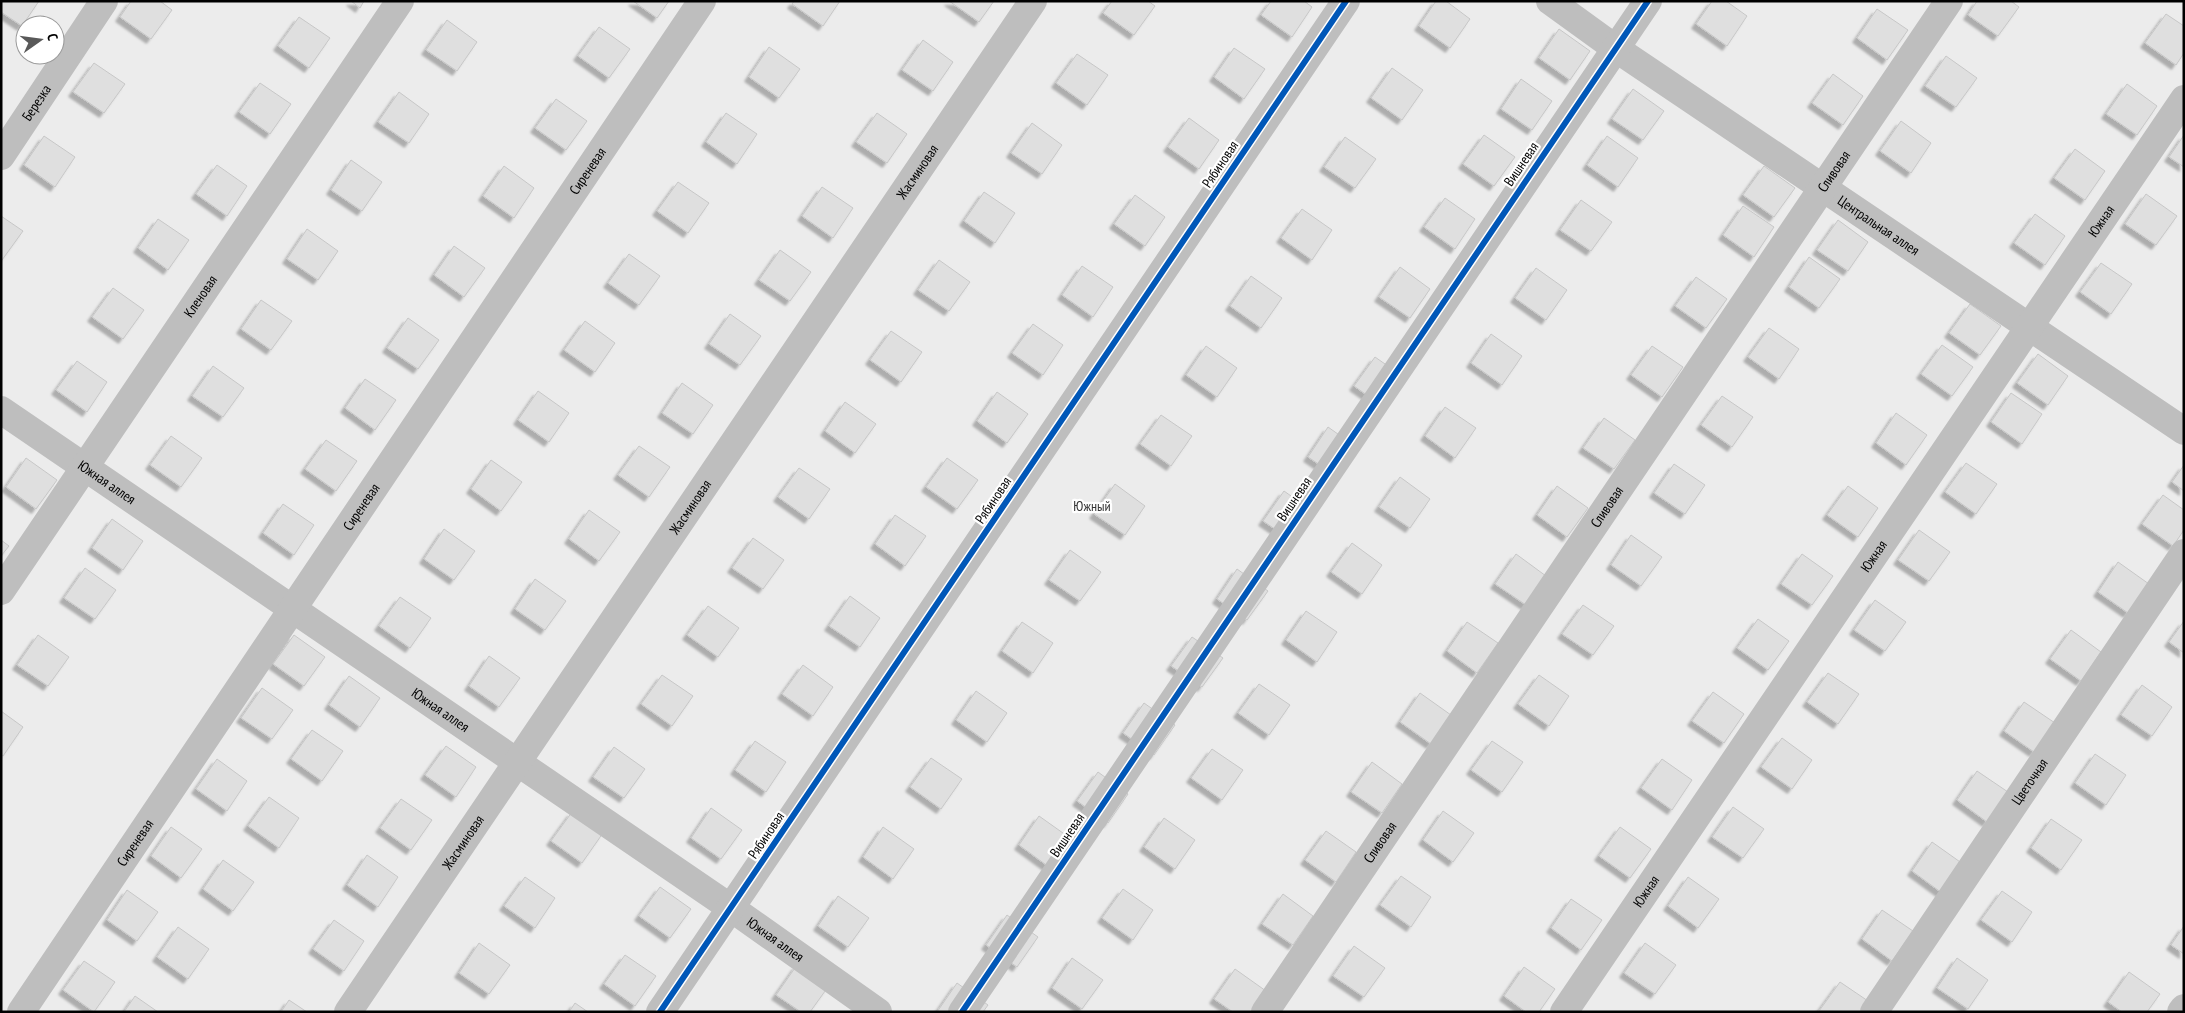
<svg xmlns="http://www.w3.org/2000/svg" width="2185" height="1013" font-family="'PT Sans Narrow',sans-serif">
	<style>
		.green { fill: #ececec; fill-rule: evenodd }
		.building { fill: #dfdfdf; stroke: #c7c7c7; filter: url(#shadow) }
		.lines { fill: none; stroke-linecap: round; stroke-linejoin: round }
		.minor { stroke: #bebebe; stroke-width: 28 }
		.cycleway-casing { stroke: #fff; stroke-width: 9 }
		.cycleway { stroke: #0057b8; stroke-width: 6 }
		.labels { text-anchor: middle; stroke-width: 4.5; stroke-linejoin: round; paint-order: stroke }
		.street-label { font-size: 14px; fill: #000; stroke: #fff }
		.park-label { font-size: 14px; fill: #333; stroke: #fff }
	</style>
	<defs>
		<filter id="shadow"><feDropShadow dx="-4.5" dy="4.5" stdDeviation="1" flood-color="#0004"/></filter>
	</defs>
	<rect width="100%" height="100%" fill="#fff"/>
	<path class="green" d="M 1,1 L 2184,1 L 2184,1012 L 1,1012 ZM 25,25 L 55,25 L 55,55 L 25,55 Z"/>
	<g class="building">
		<polygon points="1,1 39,1 22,26 1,12"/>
		<polygon points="131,1 160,1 172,10 151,39 120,17"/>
		<polygon points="351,1 364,1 360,8"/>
		<polygon points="633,1 669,1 657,18"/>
		<polygon points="794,1 840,1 823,26 792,4"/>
		<polygon points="949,1 994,1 979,22"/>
		<polygon points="1112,1 1148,1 1155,6 1134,35 1103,13"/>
		<polygon points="1271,1 1304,1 1312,7 1292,37 1261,15"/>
		<polygon points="1436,1 1446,1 1470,19 1450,48 1419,26"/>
		<polygon points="1712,1 1726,1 1747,16 1727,46 1696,24"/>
		<polygon points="1977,1 2011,1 2019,7 1998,36 1968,15"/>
		<polygon points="1877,9 1908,30 1887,60 1857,38"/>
		<polygon points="2166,14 2184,26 2184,53 2176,65 2145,43"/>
		<polygon points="299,17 330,38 309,68 278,46"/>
		<polygon points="447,20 477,42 457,71 426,50"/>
		<polygon points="599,27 630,49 609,78 578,56"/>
		<polygon points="1559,29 1590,51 1570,80 1539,58"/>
		<polygon points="923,40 953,62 933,91 902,70"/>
		<polygon points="769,47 800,69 779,98 749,77"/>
		<polygon points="1234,48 1265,69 1244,99 1214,77"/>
		<polygon points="1077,54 1108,75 1087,105 1056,83"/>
		<polygon points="1946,56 1977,78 1956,107 1925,86"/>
		<polygon points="94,63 125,84 104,113 73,92"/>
		<polygon points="1392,68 1423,90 1402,120 1371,98"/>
		<polygon points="1833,74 1863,96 1843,125 1812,103"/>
		<polygon points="1521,79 1552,101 1532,130 1501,109"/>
		<polygon points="260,83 291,104 270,134 239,112"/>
		<polygon points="2127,84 2157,106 2137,135 2106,114"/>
		<polygon points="1633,89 1664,111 1643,140 1612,119"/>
		<polygon points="399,92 429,114 409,143 378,122"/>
		<polygon points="556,99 587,121 566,150 535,128"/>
		<polygon points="726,113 757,134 737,164 706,142"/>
		<polygon points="877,113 907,134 887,163 856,142"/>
		<polygon points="1189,118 1219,140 1199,169 1168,147"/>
		<polygon points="1901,121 1931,143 1911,173 1880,151"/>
		<polygon points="1032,123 1062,145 1042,174 1011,153"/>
		<polygon points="1484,135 1515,157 1494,186 1463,164"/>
		<polygon points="2184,135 2184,167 2169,157"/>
		<polygon points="44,136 75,157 55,187 24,165"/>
		<polygon points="1607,136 1638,158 1618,187 1587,165"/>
		<polygon points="1345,137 1376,159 1355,188 1324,167"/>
		<polygon points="2075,149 2105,171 2085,200 2054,178"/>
		<polygon points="351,160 382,182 362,211 331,190"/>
		<polygon points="217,165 247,186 227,216 196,194"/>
		<polygon points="504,166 534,188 514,218 483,196"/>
		<polygon points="1764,166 1795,188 1774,217 1743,195"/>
		<polygon points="678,182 709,203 688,233 657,211"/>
		<polygon points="822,187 853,208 833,238 802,216"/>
		<polygon points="984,192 1015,213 995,243 964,221"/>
		<polygon points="2146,194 2177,216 2156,245 2125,224"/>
		<polygon points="1135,195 1165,217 1145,246 1114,224"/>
		<polygon points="1445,198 1475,219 1455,249 1424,227"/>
		<polygon points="1581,200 1612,222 1591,251 1560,230"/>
		<polygon points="1743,206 1774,227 1754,257 1723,235"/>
		<polygon points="1302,209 1332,230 1312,260 1281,238"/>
		<polygon points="2035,214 2065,236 2045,265 2014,243"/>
		<polygon points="1,216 23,231 2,260 1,260"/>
		<polygon points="158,219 189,240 168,270 138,248"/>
		<polygon points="1838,220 1868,242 1848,271 1817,250"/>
		<polygon points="307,229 338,251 318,280 287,259"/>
		<polygon points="454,246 485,268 464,297 434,275"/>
		<polygon points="780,250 811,272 790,301 759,280"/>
		<polygon points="629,254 660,276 639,305 608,283"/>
		<polygon points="1809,257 1840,279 1819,308 1789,287"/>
		<polygon points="939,260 970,282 949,311 918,290"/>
		<polygon points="2101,263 2132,284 2111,314 2080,292"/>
		<polygon points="1082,266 1113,287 1093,317 1062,295"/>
		<polygon points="1400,267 1430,289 1410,318 1379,297"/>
		<polygon points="1536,268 1567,290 1546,320 1515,298"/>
		<polygon points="1251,276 1282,298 1261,328 1230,306"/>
		<polygon points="1696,277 1727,299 1706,328 1675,306"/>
		<polygon points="113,288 144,310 123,339 92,317"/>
		<polygon points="261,300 292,321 271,350 241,329"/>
		<polygon points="1970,304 2001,326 1980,355 1949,333"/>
		<polygon points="730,314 761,336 740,365 709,344"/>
		<polygon points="408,318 439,340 418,369 387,348"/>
		<polygon points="585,321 615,343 595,372 564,350"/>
		<polygon points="1033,324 1063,345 1043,375 1012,353"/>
		<polygon points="1769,328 1799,349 1779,379 1748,357"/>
		<polygon points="891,331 922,352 901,382 870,360"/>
		<polygon points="1491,334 1522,356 1502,385 1471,363"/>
		<polygon points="1942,345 1973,367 1952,396 1921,374"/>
		<polygon points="1206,346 1237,368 1217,397 1186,375"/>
		<polygon points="1652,346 1683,367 1662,397 1631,375"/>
		<polygon points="2038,354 2068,376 2048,405 2017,383"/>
		<polygon points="1375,357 1405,378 1385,408 1354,386"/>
		<polygon points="77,361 107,382 87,412 56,390"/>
		<polygon points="213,366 244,388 223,417 192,396"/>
		<polygon points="365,379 396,400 375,430 345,408"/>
		<polygon points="682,383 713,405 693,434 662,413"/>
		<polygon points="538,391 569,413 549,442 518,420"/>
		<polygon points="997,392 1028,414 1007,443 977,421"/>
		<polygon points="2011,393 2042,414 2022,444 1991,422"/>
		<polygon points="1722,396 1753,417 1732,447 1701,425"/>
		<polygon points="845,402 876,424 855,453 825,431"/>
		<polygon points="1445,407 1476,428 1455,458 1425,436"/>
		<polygon points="1896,413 1927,435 1906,465 1876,443"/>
		<polygon points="1161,415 1192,436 1171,466 1140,444"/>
		<polygon points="1604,418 1635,440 1614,469 1583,448"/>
		<polygon points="1328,427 1359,449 1339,478 1308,457"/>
		<polygon points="171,436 202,458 181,487 150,465"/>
		<polygon points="326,440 357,461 336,491 305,469"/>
		<polygon points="639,446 670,467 649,497 618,475"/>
		<polygon points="26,458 57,480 36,509 6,487"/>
		<polygon points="947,458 978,480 957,509 926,487"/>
		<polygon points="491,460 522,482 501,511 471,489"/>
		<polygon points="1966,463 1997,484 1976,514 1945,492"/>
		<polygon points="1674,464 1705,485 1685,514 1654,493"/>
		<polygon points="2184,465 2184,491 2172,482"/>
		<polygon points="799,468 830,489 809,519 778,497"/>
		<polygon points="1400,477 1430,499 1410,528 1379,507"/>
		<polygon points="1115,484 1145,506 1125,535 1094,514"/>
		<polygon points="1557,486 1588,508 1567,537 1537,515"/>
		<polygon points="1848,486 1878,508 1858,537 1827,515"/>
		<polygon points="1284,491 1315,513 1294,542 1263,521"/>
		<polygon points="2163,495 2184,510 2184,530 2173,546 2142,524"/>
		<polygon points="283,504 314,525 294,555 263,533"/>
		<polygon points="589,510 620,532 599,561 569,539"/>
		<polygon points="895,515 926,536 905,566 875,544"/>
		<polygon points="112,519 143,541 123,570 92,548"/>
		<polygon points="444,529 475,551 454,580 424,559"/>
		<polygon points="1919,530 1950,552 1929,581 1898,560"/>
		<polygon points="1631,535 1662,557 1641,586 1611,565"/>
		<polygon points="753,538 784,560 763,589 732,568"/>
		<polygon points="1,540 9,546 1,556"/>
		<polygon points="1352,543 1382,565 1362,594 1331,572"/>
		<polygon points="1070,550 1101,572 1080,601 1049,580"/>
		<polygon points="1516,554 1546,576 1526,605 1495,584"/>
		<polygon points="1802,554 1833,576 1812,605 1781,584"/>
		<polygon points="2118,562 2149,584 2128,613 2098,592"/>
		<polygon points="85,568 116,590 95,619 64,598"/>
		<polygon points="1237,569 1268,591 1247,620 1217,599"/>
		<polygon points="535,579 566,601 545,630 515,609"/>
		<polygon points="850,596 880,618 860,647 829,626"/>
		<polygon points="400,597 431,618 410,648 379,626"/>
		<polygon points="1875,600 1906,622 1885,651 1854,630"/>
		<polygon points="1583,605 1614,626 1593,655 1562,634"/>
		<polygon points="708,606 739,628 718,657 687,635"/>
		<polygon points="1306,611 1337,632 1317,662 1286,640"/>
		<polygon points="1758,619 1789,641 1768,670 1737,648"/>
		<polygon points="2184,621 2184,653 2169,642"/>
		<polygon points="1022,622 1053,643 1033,673 1002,651"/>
		<polygon points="1467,622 1498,643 1477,673 1447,651"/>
		<polygon points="2071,630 2101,652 2081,681 2050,659"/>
		<polygon points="38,635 69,657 48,686 17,665"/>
		<polygon points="294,635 325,657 304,686 273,664"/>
		<polygon points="1192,637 1223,658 1202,687 1171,666"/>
		<polygon points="489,656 520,678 499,707 469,686"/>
		<polygon points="803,665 833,687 813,716 782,694"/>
		<polygon points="1828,673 1859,694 1838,724 1807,702"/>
		<polygon points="662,675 693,696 672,726 641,704"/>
		<polygon points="1539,675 1569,696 1549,726 1518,704"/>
		<polygon points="349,676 380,698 360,727 329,705"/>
		<polygon points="1259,684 1290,705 1269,735 1238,713"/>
		<polygon points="2142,685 2172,707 2152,736 2121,715"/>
		<polygon points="262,688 293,710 272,739 241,718"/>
		<polygon points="976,691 1007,713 987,742 956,720"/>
		<polygon points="1713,692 1744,714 1724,743 1692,721"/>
		<polygon points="1420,693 1451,715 1431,744 1400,722"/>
		<polygon points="2024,702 2055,723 2034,752 2004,731"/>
		<polygon points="1144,703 1175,725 1154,755 1123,733"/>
		<polygon points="1,711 23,727 3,756 1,755"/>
		<polygon points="312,730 343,751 322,781 291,759"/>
		<polygon points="1782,738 1812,760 1792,789 1761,767"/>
		<polygon points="755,741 786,762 766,792 735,770"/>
		<polygon points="1492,741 1523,762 1502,792 1471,770"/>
		<polygon points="446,746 476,767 456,797 425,775"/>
		<polygon points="614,747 645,769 624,798 593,777"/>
		<polygon points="1212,749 1243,770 1222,800 1191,778"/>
		<polygon points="2095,754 2126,775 2106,805 2075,783"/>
		<polygon points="931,758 962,779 941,809 910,787"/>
		<polygon points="217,759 247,781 227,811 196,789"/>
		<polygon points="1662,759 1692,780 1672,810 1641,788"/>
		<polygon points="1372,762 1402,784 1382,813 1351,792"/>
		<polygon points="1977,771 2008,792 1987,822 1957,800"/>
		<polygon points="1098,772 1128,794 1108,823 1077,801"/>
		<polygon points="269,797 299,818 279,848 248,826"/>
		<polygon points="401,799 432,820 411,850 380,828"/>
		<polygon points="1733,807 1764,829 1743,858 1712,837"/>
		<polygon points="711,808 742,830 721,859 691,838"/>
		<polygon points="1443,811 1474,833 1453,862 1423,840"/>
		<polygon points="572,812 603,833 582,863 551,841"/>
		<polygon points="1039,816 1070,838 1049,867 1019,845"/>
		<polygon points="1164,818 1195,840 1175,869 1144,847"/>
		<polygon points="2051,819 2082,840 2061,870 2031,848"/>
		<polygon points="171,827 202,849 181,878 151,856"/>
		<polygon points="883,827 914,849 893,879 863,857"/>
		<polygon points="1620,827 1651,849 1630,878 1599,856"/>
		<polygon points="1326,831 1356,852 1336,882 1305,860"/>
		<polygon points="1932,842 1963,864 1942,893 1912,871"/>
		<polygon points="367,855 398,877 378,907 347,885"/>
		<polygon points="223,860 254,882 233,911 203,889"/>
		<polygon points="1401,876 1431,897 1411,927 1380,905"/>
		<polygon points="525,877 555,898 535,928 504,906"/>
		<polygon points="1688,877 1719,899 1698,928 1668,906"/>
		<polygon points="660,887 691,909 670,938 639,916"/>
		<polygon points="1123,889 1153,910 1133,940 1102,918"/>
		<polygon points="127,890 158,912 137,941 107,920"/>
		<polygon points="2002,891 2032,912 2012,942 1981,920"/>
		<polygon points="1283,894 1313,916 1293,945 1262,924"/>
		<polygon points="838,896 869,918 848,947 818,926"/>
		<polygon points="1571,899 1602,920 1581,950 1551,928"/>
		<polygon points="1882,910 1913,931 1892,961 1862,939"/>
		<polygon points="1007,915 1038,937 1017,967 986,945"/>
		<polygon points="334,920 364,941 344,971 313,949"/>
		<polygon points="2184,926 2184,954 2171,945"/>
		<polygon points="178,927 209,949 188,979 157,957"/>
		<polygon points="479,943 510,965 489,994 459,973"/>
		<polygon points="1645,943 1676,965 1655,994 1624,973"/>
		<polygon points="1354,946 1385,968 1364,997 1333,976"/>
		<polygon points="625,955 656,976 635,1006 604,984"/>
		<polygon points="1072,958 1103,980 1082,1009 1052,988"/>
		<polygon points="1957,958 1988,980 1968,1009 1937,988"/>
		<polygon points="84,961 115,982 94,1012 63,990"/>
		<polygon points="797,965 828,987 810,1012 801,1012 776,995"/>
		<polygon points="1524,967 1555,989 1539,1012 1526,1012 1504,996"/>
		<polygon points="1235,969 1266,991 1251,1012 1233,1012 1214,999"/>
		<polygon points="2129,972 2160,994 2147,1012 2122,1012 2108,1002"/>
		<polygon points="1840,982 1871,1003 1865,1012 1819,1011"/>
		<polygon points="957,983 988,1005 983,1012 937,1012"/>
		<polygon points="135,996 158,1012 124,1012"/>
		<polygon points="289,1000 307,1012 281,1012"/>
		<polygon points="575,1003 588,1012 569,1012"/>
	</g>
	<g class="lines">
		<g class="minor">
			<path id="s1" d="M 1550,1 L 1615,48 L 2184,431"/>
			<path id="s2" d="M 1,156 L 104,1"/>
			<path id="s3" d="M 1,410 L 731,908 L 878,1012"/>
			<path id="s4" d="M 1,591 L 400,1"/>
			<path id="s5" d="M 21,1012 L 702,1"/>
			<path id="s6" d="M 348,1012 L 1033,1"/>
			<polyline points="660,1012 1346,1"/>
			<polyline points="962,1012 1648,1"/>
			<path id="s7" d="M 1265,1012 L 1949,1"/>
			<path id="s8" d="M 1564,1012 L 2184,99"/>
			<path id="s9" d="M 1874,1012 L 2184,553"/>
			<polyline points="2181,1012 2184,1008"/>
		</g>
		<g class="cycleway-casing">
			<g id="cycleway">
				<polyline points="660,1012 1346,1"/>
				<polyline points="962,1012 1648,1"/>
			</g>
		</g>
		<use href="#cycleway" class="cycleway"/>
	</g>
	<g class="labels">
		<g class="street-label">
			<text dy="5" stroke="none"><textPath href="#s2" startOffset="64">Березка</textPath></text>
			<text transform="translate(1220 164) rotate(-56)" y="5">Рябиновая</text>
			<text transform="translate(1521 164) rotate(-56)" y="5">Вишневая</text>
			<text dy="5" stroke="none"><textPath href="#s7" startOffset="1015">Сливовая</textPath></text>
			<text dy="5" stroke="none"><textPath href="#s5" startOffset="1014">Сиреневая</textPath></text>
			<text dy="5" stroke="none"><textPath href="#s6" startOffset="1015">Жасминовая</textPath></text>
			<text dy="5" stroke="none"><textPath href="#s8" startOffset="956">Южная</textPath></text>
			<text dy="5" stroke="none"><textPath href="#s1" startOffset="398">Центральная аллея</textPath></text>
			<text dy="5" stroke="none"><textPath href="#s4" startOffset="356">Кленовая</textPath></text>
			<text dy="5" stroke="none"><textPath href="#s3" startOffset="128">Южная аллея</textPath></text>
			<text transform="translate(1294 499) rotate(-56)" y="5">Вишневая</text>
			<text transform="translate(993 500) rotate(-56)" y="5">Рябиновая</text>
			<text dy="5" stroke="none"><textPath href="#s7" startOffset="610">Сливовая</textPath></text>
			<text dy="5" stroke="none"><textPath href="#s5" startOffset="609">Сиреневая</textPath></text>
			<text dy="5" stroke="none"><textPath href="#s6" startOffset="610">Жасминовая</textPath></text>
			<text dy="5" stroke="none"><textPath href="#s8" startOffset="551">Южная</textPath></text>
			<text dy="5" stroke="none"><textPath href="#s3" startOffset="532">Южная аллея</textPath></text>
			<text dy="5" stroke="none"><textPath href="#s9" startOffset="278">Цветочная</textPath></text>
			<text transform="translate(766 835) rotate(-56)" y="5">Рябиновая</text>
			<text transform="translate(1067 835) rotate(-56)" y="5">Вишневая</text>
			<text dy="5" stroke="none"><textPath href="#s5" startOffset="204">Сиреневая</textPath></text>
			<text dy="5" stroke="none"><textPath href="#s6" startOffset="205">Жасминовая</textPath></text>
			<text dy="5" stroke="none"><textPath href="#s7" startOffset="205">Сливовая</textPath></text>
			<text dy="5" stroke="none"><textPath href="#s8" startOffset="146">Южная</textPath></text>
			<text dy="5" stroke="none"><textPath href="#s3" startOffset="938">Южная аллея</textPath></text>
		</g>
		<g class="park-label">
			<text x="1092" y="511">Южный</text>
		</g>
	</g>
	<rect width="2185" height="1013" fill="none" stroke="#000000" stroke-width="5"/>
	<g transform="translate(40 40) rotate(76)"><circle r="24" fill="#ffffff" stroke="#999999"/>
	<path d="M0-4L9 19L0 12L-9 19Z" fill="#595959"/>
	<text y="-8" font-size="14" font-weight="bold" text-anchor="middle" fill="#000000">С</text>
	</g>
</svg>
